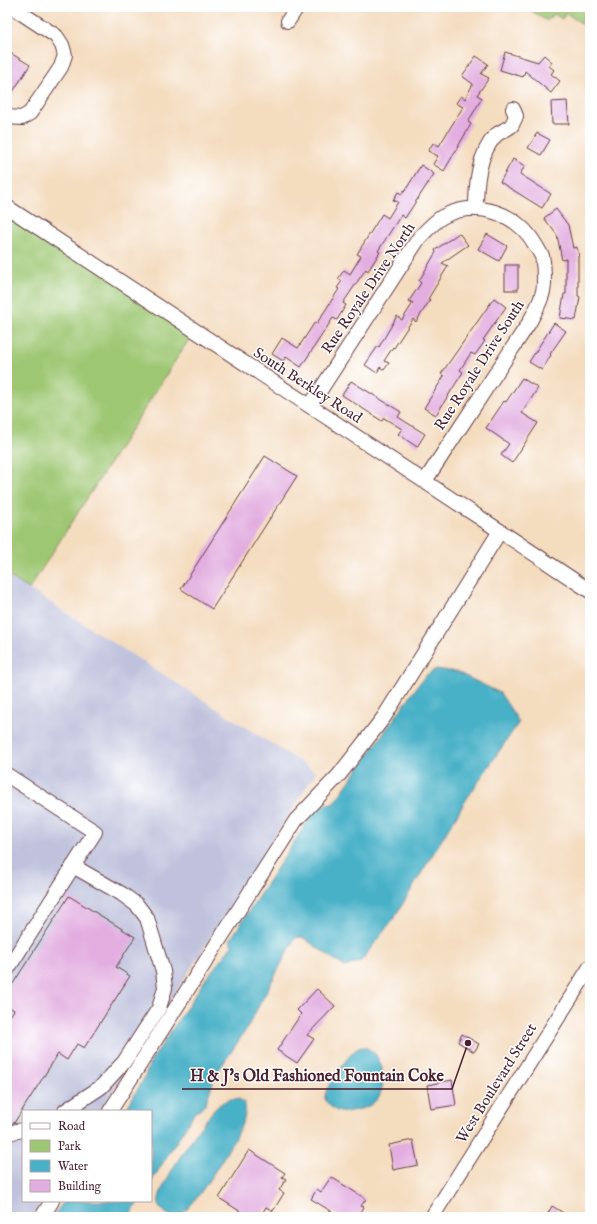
<svg xmlns="http://www.w3.org/2000/svg" width="597" height="1224" font-family="'IM FELL English',serif">
	<style>
		.industrial { fill: #c0c2dd }
		.green { fill: #9ec773; stroke: #74734f }
		.water { fill: #49b1c7; stroke: #4a6879 }
		.building { fill: #e2aee0 }
		.lines { fill: none; stroke-linecap: round; stroke-linejoin: round }
		.minor-casing { stroke: #643b41; stroke-width: 16 }
		.minor { stroke: #fff; stroke-width: 14 }
		.labels { text-anchor: middle; stroke-width: 3; stroke-linejoin: round; paint-order: stroke }
		.street-label { font-size: 15px; fill: #4a1f2b; stroke: #fff }
		.leader { fill: none; stroke: #4a1f2b; stroke-width: 1.5 }
		.callout-dot { fill: #4a1f2b; stroke: #fff; stroke-width: 1.5 }
		.callout-label { font-size: 16px; text-anchor: middle; font-weight: bold; fill: #4a1f2b; stroke: #fff; stroke-width: 3; stroke-linejoin: round; paint-order: stroke }
	</style>
	<rect width="100%" height="100%" fill="#fff"/>
	<filter id="ink" filterUnits="userSpaceOnUse"><feTurbulence type="fractalNoise" baseFrequency=".025" numOctaves="2"/><feDisplacementMap in="SourceGraphic" scale="8" xChannelSelector="R" yChannelSelector="G"/><feConvolveMatrix kernelMatrix="1 2 1 2 8 2 1 2 1" color-interpolation-filters="sRGB"/></filter>
	<filter id="wash" filterUnits="userSpaceOnUse"><feTurbulence type="fractalNoise" baseFrequency=".012" numOctaves="4" result="noise"/><feDisplacementMap in="SourceGraphic" scale="16" xChannelSelector="R" yChannelSelector="G"/><feGaussianBlur stdDeviation="0.9" result="paint"/><feColorMatrix in="noise" values="0 0 0 0 0 0 0 0 0 0 0 0 0 0 0 0 0 1.4 0 .05"/><feComposite in="paint" operator="in"/></filter>
	<g filter="url(#wash)">
		<rect width="100%" height="100%" fill="#f4dcbf"/>
		<polygon class="industrial" points="7,575 316,772 100,1111 23,1111 23,1201 42,1201 32,1217 7,1217"/>
		<g class="green">
			<polygon points="526,7 590,7 590,29 566,13 562,19 554,14 547,21"/>
			<polygon points="7,207 195,330 29,589 7,575"/>
		</g>
		<g class="water">
			<polygon points="436,669 457,672 500,693 519,722 466,800 394,918 361,961 345,967 302,937 295,938 246,1030 216,1074 205,1105 195,1112 151,1182 151,1111 125,1111 144,1078 151,1061 207,977 232,946 230,940 313,813 326,804 333,804 424,677"/>
			<path d="M 365,1047 C 370,1050 375,1052 377,1057 C 385,1068 385,1087 378,1098 C 371,1107 362,1109 351,1111 C 343,1113 338,1113 331,1107 C 328,1104 325,1101 325,1097 C 324,1088 349,1054 357,1049 C 360,1047 362,1047 365,1047 Z"/>
			<path d="M 231,1099 C 235,1099 240,1098 243,1102 C 247,1106 245,1114 244,1119 C 238,1136 194,1209 180,1215 C 172,1219 164,1213 159,1207 C 159,1204 158,1200 159,1198 C 163,1179 204,1119 218,1106 C 222,1103 226,1100 231,1099 Z"/>
			<polygon points="64,1201 139,1201 129,1217 53,1217"/>
		</g>
		<g id="blocks">
			<g class="building">
				<polygon points="7,51 30,65 7,101"/>
				<polygon points="505,52 538,62 544,55 552,62 549,66 554,70 551,74 560,81 551,93 525,71 523,77 500,70"/>
				<polygon points="476,56 488,64 481,74 489,78 477,95 482,98 468,122 471,124 444,171 433,164 438,156 428,151 433,143 439,146 463,107 456,103 461,96 465,99 473,84 462,76"/>
				<polygon points="567,101 569,124 552,124 551,102"/>
				<polygon points="537,133 550,140 541,155 528,148"/>
				<polygon points="513,159 525,166 520,174 551,194 542,208 500,182"/>
				<polygon points="421,165 434,174 405,218 401,215 378,251 380,252 368,271 366,269 343,303 346,305 337,320 333,318 301,367 286,357 283,361 272,354 282,338 298,348 315,322 317,323 339,289 337,288 342,281 338,279 344,270 350,274 361,256 357,254 382,214 388,218 398,202 393,200 398,192 402,194 404,190 405,191"/>
				<polygon points="556,209 568,225 573,248 577,247 579,256 578,256 578,296 580,297 576,320 560,318 564,294 566,294 566,259 562,260 557,235 544,218"/>
				<polygon points="459,233 468,245 442,263 448,266 428,299 430,300 416,322 413,319 394,348 393,347 384,361 389,363 384,370 380,367 377,373 365,365 378,346 379,347 397,316 402,320 413,303 409,301 421,283 419,281 436,252 435,250"/>
				<polygon points="487,234 507,246 499,261 478,249"/>
				<rect x="505" y="265" width="13" height="25"/>
				<polygon points="494,298 506,307 483,340 485,341 475,355 471,353 460,370 463,372 436,415 424,408 444,376 441,374"/>
				<polygon points="554,323 566,331 550,354 551,355 542,370 529,362"/>
				<polygon points="522,378 538,388 522,413 538,423 512,463 501,455 509,444 486,428 504,401 506,402"/>
				<polygon points="351,381 401,412 398,417 425,434 417,447 398,434 402,429 384,418 382,421 342,395"/>
				<polygon points="265,456 297,476 212,609 181,589"/>
				<polygon points="69,896 135,937 116,967 130,976 84,1048 77,1044 67,1060 58,1054 14,1123 7,1124 7,1021 14,1010 7,1006 7,993"/>
				<polygon points="317,989 335,1006 307,1035 314,1039 297,1063 277,1050 301,1014 297,1010"/>
				<polygon points="462,1034 479,1044 474,1052 458,1042"/>
				<polygon points="452,1080 456,1105 431,1109 427,1085"/>
				<polygon points="413,1140 418,1165 393,1170 389,1145"/>
				<polygon points="249,1150 285,1173 282,1177 286,1179 279,1190 284,1193 273,1211 266,1207 260,1217 249,1217 219,1198"/>
				<polygon points="331,1177 366,1199 361,1206 364,1207 358,1217 341,1217 311,1199 317,1189 321,1192"/>
				<polygon points="552,1206 570,1217 546,1217"/>
			</g>
		</g>
	</g>
	<g filter="url(#ink)">
		<use href="#blocks" fill-opacity="0" stroke="#643b41" stroke-width="1"/>
		<g class="lines">
			<g class="minor-casing">
				<g id="minor">
					<polyline points="288,21 297,7"/>
					<polyline points="7,117 22,118 30,113 61,67 65,55 62,45 56,36 12,7"/>
					<polyline points="7,207 500,531 590,591"/>
					<path d="M 476,209 C 476,185 478,154 496,135 C 501,131 508,129 512,125 C 513,122 515,119 516,116 L 513,109"/>
					<path d="M 310,406 L 419,238 C 426,231 434,222 442,217 C 476,199 517,212 536,246 C 538,249 540,253 542,256 C 544,264 544,276 544,283 C 544,297 535,311 529,323 L 425,481"/>
					<polyline points="7,775 95,832 7,970"/>
					<polyline points="65,1111 101,1087 124,1062 159,1008 165,988 163,971 147,918 137,905 122,894 73,866"/>
					<polyline points="110,1111 296,820 339,775 384,717 500,531"/>
					<polyline points="7,1133 23,1130"/>
					<polyline points="42,1217 52,1201"/>
					<polyline points="432,1217 590,967"/>
				</g>
			</g>
			<use href="#minor" class="minor"/>
		</g>
	</g>
	<g class="labels">
		<g class="street-label">
			<text transform="translate(368 288) rotate(-56)" y="5">Rue Royale Drive North</text>
			<text transform="translate(479 365) rotate(-57)" y="5">Rue Royale Drive South</text>
			<text transform="translate(308 385) rotate(33)" y="5">South Berkley Road</text>
			<text transform="translate(496 1083) rotate(-58)" y="5">West Boulevard Street</text>
		</g>
	</g>
	<path class="leader" d="M468 1043L452 1089H182"/>
	<circle class="callout-dot" cx="468" cy="1043" r="4"/>
	<g class="callout-label">
		<text x="317" y="1081">H &amp; J's Old Fashioned Fountain Coke</text>
	</g>
	<rect width="597" height="1224" fill="none" stroke="#fff" stroke-width="24"/>
	<rect x="22" y="1110" width="130" height="92" fill="#ffffff" stroke="#b7a5aa"/>
	<rect x="30" y="1123" width="20" height="6" fill="#ffffff" stroke="#b7a5aa"/>
	<text x="58" y="1130" font-size="12" fill="#4a1f2b">Road</text>
	<rect x="30" y="1140" width="20" height="12" fill="#9ec773" stroke="#b7a5aa"/>
	<text x="58" y="1150" font-size="12" fill="#4a1f2b">Park</text>
	<rect x="30" y="1160" width="20" height="12" fill="#49b1c7" stroke="#b7a5aa"/>
	<text x="58" y="1170" font-size="12" fill="#4a1f2b">Water</text>
	<rect x="30" y="1180" width="20" height="12" fill="#e2aee0" stroke="#b7a5aa"/>
	<text x="58" y="1190" font-size="12" fill="#4a1f2b">Building</text>
</svg>
